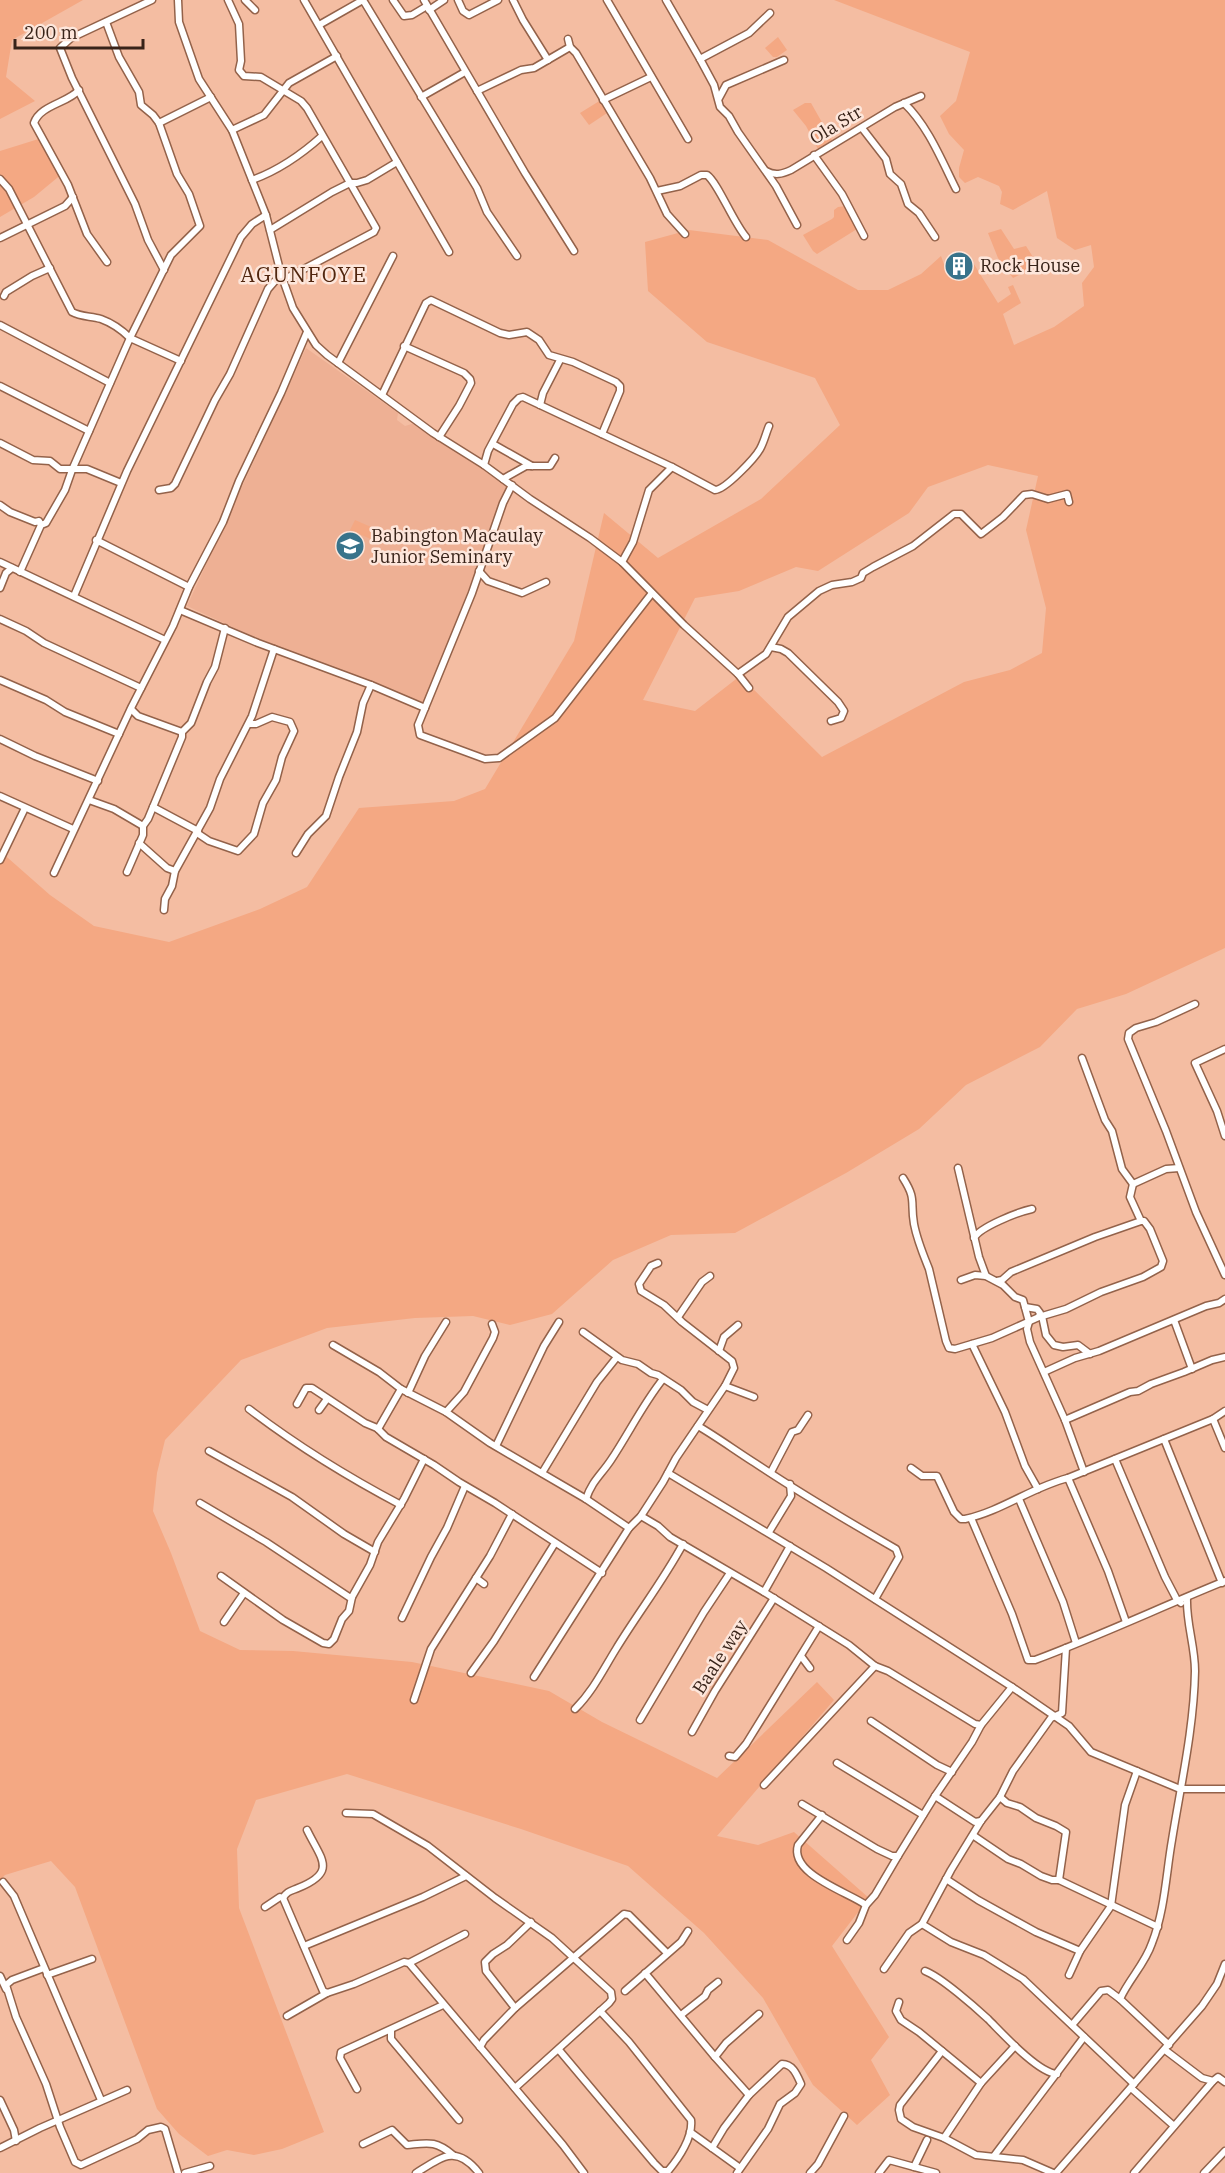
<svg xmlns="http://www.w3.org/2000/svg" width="1225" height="2173" font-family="'IBM Plex Serif',serif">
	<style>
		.built { fill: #eeb094 }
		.green { fill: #f4a883; fill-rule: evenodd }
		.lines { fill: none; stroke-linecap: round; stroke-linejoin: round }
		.minor-casing { stroke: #93624a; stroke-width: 9 }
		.minor { stroke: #fff; stroke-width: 6 }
		.labels { text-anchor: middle; stroke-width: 5; stroke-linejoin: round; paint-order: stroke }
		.street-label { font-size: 18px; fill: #382319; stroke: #fde6db }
		.poi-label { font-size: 18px; fill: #382319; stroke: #fde6db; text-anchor: start }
		.quarter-label { font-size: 21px; letter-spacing: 1.5px; fill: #51260e; stroke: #fde6db }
	</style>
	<rect width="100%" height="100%" fill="#f4bda2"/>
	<polygon class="built" points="306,348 398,413 397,420 405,426 415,423 508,486 425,703 252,636 187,606"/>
	<g class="green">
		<polygon points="0,0 83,0 12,40 6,77 35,101 0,119"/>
		<path d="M 834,0 L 1225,0 L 1225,948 L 1126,994 L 1077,1009 L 1040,1047 L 966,1085 L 919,1129 L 846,1173 L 735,1233 L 671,1235 L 613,1260 L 552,1314 L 510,1325 L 473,1316 L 415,1318 L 327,1328 L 241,1360 L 165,1440 L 157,1473 L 153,1511 L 171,1553 L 200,1631 L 240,1650 L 293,1651 L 412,1662 L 549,1691 L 602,1722 L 717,1778 L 817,1682 L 834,1700 L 717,1836 L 758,1845 L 794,1832 L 869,1898 L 832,1946 L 889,2037 L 871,2060 L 890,2095 L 857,2125 L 813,2085 L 763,1998 L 704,1933 L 628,1866 L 521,1829 L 347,1774 L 256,1800 L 237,1849 L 239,1908 L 324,2132 L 282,2149 L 254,2155 L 227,2150 L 208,2156 L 179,2134 L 157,2109 L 75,1887 L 51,1861 L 5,1875 L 0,1880 L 0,851 L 50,895 L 94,926 L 169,942 L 260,909 L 307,887 L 359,808 L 454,801 L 485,789 L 574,641 L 604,513 L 658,558 L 761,499 L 840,425 L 815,378 L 707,342 L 648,291 L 645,242 L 689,230 L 768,240 L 858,290 L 888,290 L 921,274 L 941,256 L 945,267 L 972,261 L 998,303 L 1011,294 L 1008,287 L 1013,285 L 1021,303 L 1003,314 L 1014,345 L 1054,327 L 1084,306 L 1082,283 L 1094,267 L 1091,245 L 1075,250 L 1057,238 L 1047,191 L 1013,210 L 1000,204 L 1002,192 L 999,186 L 978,177 L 965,183 L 959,177 L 959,168 L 964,150 L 949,134 L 940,116 L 956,101 L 970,52 ZM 988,465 L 1038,476 L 1026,530 L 1046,608 L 1042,653 L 1010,670 L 964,682 L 822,757 L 740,676 L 695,711 L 643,700 L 695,598 L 739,591 L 796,567 L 818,571 L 909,513 L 928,487 Z"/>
		<polygon points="778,37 787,50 777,57 773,57 765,48"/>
		<polygon points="601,100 607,113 589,125 580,113"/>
		<polygon points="805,103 811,103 832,140 818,149 806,126 793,110"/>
		<polygon points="45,137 63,173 34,197 0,217 0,151"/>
		<polygon points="846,206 851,214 851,219 855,221 857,229 817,254 813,251 803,235 832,219 834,217 834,210 838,207"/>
		<polygon points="1001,229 1014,249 1026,246 1038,265 1013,278 998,258 988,233"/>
		<polygon points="355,520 378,530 373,540 350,530"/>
	</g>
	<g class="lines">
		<g class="minor-casing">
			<g id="minor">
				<polyline points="152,0 71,38 60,48 72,78 135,204 148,240 164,270"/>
				<polyline points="178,0 179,22 199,79 232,130 266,215 281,274 293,308 316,345 327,355 433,433 484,465 530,499 590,538 622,562 684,625 738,674 749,688"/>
				<polyline points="228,0 239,24 241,61 239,70 244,76 261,77 301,101 307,108 376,228 374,232 283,280"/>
				<polyline points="245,0 255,10"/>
				<path d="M 304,0 C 353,84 401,168 449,252"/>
				<polyline points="363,0 477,188 487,212 517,256"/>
				<polyline points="393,0 404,16 412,15 427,6"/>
				<polyline points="424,0 525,173 574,251"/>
				<polyline points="458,0 463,11 469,15 498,0"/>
				<polyline points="513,0 523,20 548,60"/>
				<polyline points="607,0 688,139"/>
				<polyline points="666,0 700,59 714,85 720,107 729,116 738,132 776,186 797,225"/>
				<polyline points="429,10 444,0"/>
				<polyline points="319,25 363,0"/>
				<polyline points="568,39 570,47 576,53 650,178 667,214 685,234"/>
				<polyline points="700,59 749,33 770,13"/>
				<path d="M 79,90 C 68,103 40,105 34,123 L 68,185 L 87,234 L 107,262"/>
				<polyline points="477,91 521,70 534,68 570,47"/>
				<polyline points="421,97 465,72"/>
				<polyline points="719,98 726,85 784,60"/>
				<polyline points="603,100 651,77"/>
				<path d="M 904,103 C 928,126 941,159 956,189"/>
				<polyline points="159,123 211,97"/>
				<polyline points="862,128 886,159 890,174 901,184 908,204 919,213 935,237"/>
				<polyline points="232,130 264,115 289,83 337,56"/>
				<polyline points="814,155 842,194 864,236"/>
				<path d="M 766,171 C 775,176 782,174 791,170 L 895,107 L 921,96"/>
				<path d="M 0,179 L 9,189 L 72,312 C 81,317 91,316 101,319 C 112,323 122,330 130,338 L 171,255 L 200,226 L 189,194 L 177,174 L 159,123 L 153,115 L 141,105 L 139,92 L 119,57 L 106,22"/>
				<path d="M 252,180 C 277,171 302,154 322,136"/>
				<path d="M 657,191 L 680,186 L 701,175 L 707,175 C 718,183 733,222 746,237"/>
				<polyline points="270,230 332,192 350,183 357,183 367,180 397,162"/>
				<polyline points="0,238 65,206 73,197"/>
				<polyline points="4,296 6,292 32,276 50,268"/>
				<polyline points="0,325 110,383"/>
				<polyline points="404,346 464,373 470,379 471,383 459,406 439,437"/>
				<polyline points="338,363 393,256"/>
				<polyline points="0,386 89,431"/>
				<polyline points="382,395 426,303 431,300 500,333 509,335 527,332 539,340 549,355 573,362 616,382 620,386 620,391 602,434"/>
				<polyline points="540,405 543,393 560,360"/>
				<polyline points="0,443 33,460 50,461 60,469 87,469 121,483"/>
				<polyline points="493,444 532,466"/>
				<path d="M 484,465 L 488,451 L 513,404 L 519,398 L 523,397 L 672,467 L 715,490 C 725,490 755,458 760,449 C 764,442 766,433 769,426"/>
				<polyline points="503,479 526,466 550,466 555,458"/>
				<polyline points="512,485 503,503 472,593 418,725 420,735 485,759 499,758 555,718 652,593"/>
				<polyline points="159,490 171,488 175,484 215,400 230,374 268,289 281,274"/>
				<polyline points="0,505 10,512 35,522 39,521 41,525"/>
				<polyline points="96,540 189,587"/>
				<polyline points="0,562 165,640"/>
				<polyline points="622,562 633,542 649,490 672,467"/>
				<polyline points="479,571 488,581 522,593 546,582"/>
				<polyline points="20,572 41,525 46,523 65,490 72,470 130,338 181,361"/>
				<polyline points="0,588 6,573 12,568"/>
				<polyline points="74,596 127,471 241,237 252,224 266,215"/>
				<polyline points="180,610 258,643 371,685 425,708"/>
				<polyline points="0,619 26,631 44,643 141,688"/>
				<polyline points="771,647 781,649 788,653 838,702 844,711 841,718 831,721"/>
				<polyline points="738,674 766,654 788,617 819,591 832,585 852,582 861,578 863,573 873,567 913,546 954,514 961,514 981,534 1003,517 1024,495 1032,494 1048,499 1067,494 1069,502"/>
				<polyline points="0,680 46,700 65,712 119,734"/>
				<polyline points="131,709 138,716 182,732"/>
				<polyline points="0,739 35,756 98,781"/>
				<polyline points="0,796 73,829"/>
				<polyline points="89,800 114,809 143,826"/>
				<polyline points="153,807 198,831"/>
				<polyline points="197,833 209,841 238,851 254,834 263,803 276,780 282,757 294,731 290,722 272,717 256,724 249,724"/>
				<polyline points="139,843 167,868 175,871"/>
				<polyline points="296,853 308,834 326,816 339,777 357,732 363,703 371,685"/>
				<polyline points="0,860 25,808"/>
				<polyline points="127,872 143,835 143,826 148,819 182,737 182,732 191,723 207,682 215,667 225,628"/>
				<polyline points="54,873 132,706 173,626 189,587 223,522 239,481 281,393 307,332"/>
				<polyline points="164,910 165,899 172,886 175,871 210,808 220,779 252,716 274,649"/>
				<polyline points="1195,1004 1156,1022 1136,1028 1129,1033 1128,1039 1166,1131 1196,1212 1225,1275"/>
				<polyline points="1225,1049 1195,1063 1217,1111 1225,1136"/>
				<polyline points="1082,1058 1105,1120 1112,1131 1122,1169 1133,1184"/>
				<polyline points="958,1168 979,1257 986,1276"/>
				<path d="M 903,1178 C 917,1200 910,1201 914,1224 C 917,1240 923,1254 929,1269 L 946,1341 L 949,1348 L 955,1349 L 992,1338 L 1039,1317 L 1066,1309 L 1101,1292 L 1143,1277 L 1161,1267 L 1163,1261 L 1150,1229 L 1144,1221 L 1141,1221 L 1130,1197 L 1133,1184"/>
				<polyline points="1133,1184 1166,1169 1179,1168"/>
				<path d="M 974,1238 C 980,1227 1018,1212 1032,1209"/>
				<polyline points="961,1280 975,1275 986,1276 1003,1285 1015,1297 1023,1300 1029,1322 1027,1329 1030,1342 1065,1420 1084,1472"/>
				<polyline points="997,1281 1002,1280 1011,1272 1095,1237 1141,1221"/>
				<polyline points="1025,1307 1037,1309 1040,1313 1039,1317"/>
				<polyline points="1042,1316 1046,1335 1054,1345 1063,1347 1078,1345 1090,1354"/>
				<polyline points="678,1317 702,1282 710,1276"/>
				<polyline points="1174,1320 1192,1369"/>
				<polyline points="583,1332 622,1360 638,1364 651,1373 658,1375 681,1390 693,1402 708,1410"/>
				<polyline points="972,1344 1005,1412 1025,1466 1038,1489"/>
				<polyline points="333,1345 379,1372 401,1389 446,1412 490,1443 586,1499 629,1528"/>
				<polyline points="719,1351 724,1337 738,1325"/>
				<polyline points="1044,1372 1075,1358 1099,1351 1206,1306 1219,1303 1225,1299"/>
				<polyline points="725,1386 754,1397"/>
				<polyline points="408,1393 425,1356 446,1322"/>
				<polyline points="297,1404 306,1388 312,1388 365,1423 377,1428 386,1437 434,1465 459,1482 495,1503 602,1573"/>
				<path d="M 249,1409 C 296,1445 348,1477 401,1505"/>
				<polyline points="319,1410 327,1399"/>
				<polyline points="446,1412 464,1392 493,1338 495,1332 492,1324"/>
				<polyline points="1213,1419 1225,1448"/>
				<polyline points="1065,1420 1130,1392 1138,1391 1151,1384 1184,1372 1212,1360 1225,1357"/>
				<path d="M 698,1426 C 717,1437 736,1451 755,1463 C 800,1493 849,1522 896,1549 L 899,1557 L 875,1599"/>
				<polyline points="378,1429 401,1389"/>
				<polyline points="1164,1439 1222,1583"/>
				<polyline points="496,1446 544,1346 559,1322"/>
				<polyline points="209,1451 292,1497 344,1534 375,1552"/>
				<polyline points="1115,1459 1165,1577 1176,1598 1181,1603"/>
				<path d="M 911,1468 L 922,1476 L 937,1476 L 954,1512 L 961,1519 L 965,1519 C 1002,1511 1032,1487 1068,1478 L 1213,1419 L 1225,1411"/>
				<polyline points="771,1472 792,1432 798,1430 808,1415"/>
				<polyline points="542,1473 597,1382 617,1357"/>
				<polyline points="668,1473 826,1568 1012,1687 1069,1726 1091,1752 1180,1789 1225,1789"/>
				<polyline points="1068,1478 1108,1571 1126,1622"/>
				<path d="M 586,1499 C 592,1481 601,1475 611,1460 C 629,1433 643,1404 663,1379"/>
				<polyline points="1019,1499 1063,1602 1076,1643"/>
				<polyline points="200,1503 266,1542 349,1597 352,1597"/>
				<polyline points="641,1516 658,1526 670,1537 764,1592 849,1645 875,1666 888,1671 975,1724 981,1725"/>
				<path d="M 971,1518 L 1012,1614 L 1028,1660 L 1035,1660 C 1099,1636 1161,1607 1225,1581"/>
				<polyline points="769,1532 791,1496 790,1484"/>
				<polyline points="221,1576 283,1620 323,1643 329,1644 334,1639 342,1619 349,1611 352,1597 370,1565 378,1542 404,1499 424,1459"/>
				<polyline points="476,1578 484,1584"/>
				<polyline points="764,1592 790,1546"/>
				<polyline points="402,1618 431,1557 447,1528 465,1486"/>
				<polyline points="224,1622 244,1593"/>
				<polyline points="1066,1648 1062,1713 1051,1718 1013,1771 1000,1797 981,1821 951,1870 922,1924 951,1942 984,1955 1023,1979 1134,2084"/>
				<polyline points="801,1656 810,1668"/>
				<polyline points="471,1673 494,1641 555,1543"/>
				<polyline points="534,1677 629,1528 641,1516 663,1482 676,1458 725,1386 734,1368 732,1361 682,1322 664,1305 641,1291 639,1284 651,1266 658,1263"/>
				<polyline points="414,1700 431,1649 490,1556 512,1514"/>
				<path d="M 575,1709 C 593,1691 603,1670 616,1649 C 638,1613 663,1581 683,1544"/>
				<polyline points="640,1720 704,1612 730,1573"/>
				<polyline points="871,1721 937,1765 952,1772"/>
				<polyline points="692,1732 715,1691 774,1598"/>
				<polyline points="729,1756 735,1757 746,1744 819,1626"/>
				<polyline points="837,1763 923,1815"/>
				<polyline points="764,1785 875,1666"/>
				<polyline points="935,1796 975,1822 981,1821"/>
				<polyline points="1000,1797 1007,1803 1020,1807 1036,1818 1056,1826 1066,1832 1059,1880"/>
				<polyline points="802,1804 877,1849 892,1856 898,1856 935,1796 972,1742 981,1725 1012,1687"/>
				<polyline points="346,1813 373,1814 428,1846 495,1898 552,1938 611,1992 612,1999 609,2003 515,2088"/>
				<path d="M 822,1815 L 798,1845 C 789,1874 848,1892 866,1905"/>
				<polyline points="974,1836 1008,1859 1021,1864 1041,1876 1052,1880 1059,1880 1158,1927"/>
				<polyline points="946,1879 978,1900 1036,1932 1080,1951"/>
				<polyline points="3,1882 14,1896 101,2100"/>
				<path d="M 283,1898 C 287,1891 291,1891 298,1888 C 338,1872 321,1859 307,1830"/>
				<polyline points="265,1907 280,1897 283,1898 323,1991 327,1993 354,1984 404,1962 409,1963 563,2145 584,2173"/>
				<polyline points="847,1940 859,1923 866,1905 875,1895 898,1856"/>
				<polyline points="304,1946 423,1897 466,1876"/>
				<polyline points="409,1963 465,1934"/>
				<polyline points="44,1968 12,1980 6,1985 16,2017 46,2084 60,2127 75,2162 81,2165 137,2139 148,2130 161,2127 165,2129 178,2173"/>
				<polyline points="884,1969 909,1933 922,1924"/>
				<path d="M 925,1971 C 941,1977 975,2007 988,2019 C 1002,2033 1038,2073 1057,2074"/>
				<polyline points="645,1973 715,2057 749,2095 724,2128 712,2148"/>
				<polyline points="47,1975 92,1959"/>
				<polyline points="1069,1975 1080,1951 1111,1906 1125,1805 1137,1771"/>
				<polyline points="0,1976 6,1989"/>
				<polyline points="625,1991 681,1942 688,1931"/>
				<polyline points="899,2002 896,2011 901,2020 919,2032 981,2083"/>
				<polyline points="515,2008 486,1971 485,1962 493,1954 507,1945 531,1922"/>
				<polyline points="681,2015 705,1996 708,1990 718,1982"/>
				<polyline points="287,2016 327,1993"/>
				<polyline points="1072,2025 1101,1991 1108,1990 1120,1999"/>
				<polyline points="391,2030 391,2039 459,2120"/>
				<path d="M 1169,2045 L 1120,1999 C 1129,1979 1145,1964 1152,1943 C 1165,1910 1166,1874 1172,1840 C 1181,1784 1194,1727 1195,1671 C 1195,1646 1186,1623 1187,1598"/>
				<polyline points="480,2047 484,2040 515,2008 624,1914 629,1915 667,1953"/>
				<path d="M 559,2050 L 654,2163 L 662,2171 L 668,2171 C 679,2158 693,2137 691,2120 L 629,2042 L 600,2011"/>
				<polyline points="1165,2050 1202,2078 1213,2081"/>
				<polyline points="942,2051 900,2105 899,2110 901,2119 913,2127 944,2138 976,2155 1023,2160 1053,2173"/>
				<polyline points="715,2057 726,2043 759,2014"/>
				<polyline points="1131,2088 1174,2126"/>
				<polyline points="357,2089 340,2058 341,2052 443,2005"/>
				<polyline points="0,2100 14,2130 16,2141"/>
				<polyline points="690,2132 740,2168"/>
				<polyline points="944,2138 981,2083 1015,2046"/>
				<path d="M 363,2144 L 392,2130 L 407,2145 C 428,2143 435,2140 453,2155"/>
				<polyline points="0,2148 40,2128 127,2090"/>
				<polyline points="994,2156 1084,2037"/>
				<polyline points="914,2167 927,2140"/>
				<polyline points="185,2173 210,2166"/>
				<path d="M 416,2173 C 442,2157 456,2144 479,2173"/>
				<path d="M 737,2173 L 768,2129 L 780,2104 L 795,2093 L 801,2084 C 797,2075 793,2064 782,2064 L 749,2095"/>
				<polyline points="810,2173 818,2164 844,2116"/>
				<polyline points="879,2173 889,2160 936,2173"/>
				<polyline points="1056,2173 1202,2006 1217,1984 1225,1964"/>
				<polyline points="1134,2173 1213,2081 1218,2077 1225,2082"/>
				<polyline points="1204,2173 1225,2151"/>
			</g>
		</g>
		<use href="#minor" class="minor"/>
	</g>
	<defs>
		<g id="building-disc" transform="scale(1.5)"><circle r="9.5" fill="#38738b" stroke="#fde6db"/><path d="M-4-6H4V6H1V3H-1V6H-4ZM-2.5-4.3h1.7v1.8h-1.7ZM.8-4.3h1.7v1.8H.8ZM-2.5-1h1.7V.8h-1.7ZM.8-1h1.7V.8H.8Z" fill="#fff"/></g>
		<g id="school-disc" transform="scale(1.5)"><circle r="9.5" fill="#38738b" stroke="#fde6db"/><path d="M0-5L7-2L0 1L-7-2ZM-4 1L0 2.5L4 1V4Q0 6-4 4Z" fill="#fff"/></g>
	</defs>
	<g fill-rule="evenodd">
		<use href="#building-disc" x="959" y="266"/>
		<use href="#school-disc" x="350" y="546"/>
	</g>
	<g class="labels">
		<g class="street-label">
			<text transform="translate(836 125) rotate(-31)" y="6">Ola Str</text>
			<text transform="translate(720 1657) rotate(-57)" y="6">Baale way</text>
		</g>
		<g class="poi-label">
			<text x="980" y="272">Rock House</text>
			<text x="371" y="542">Babington Macaulay<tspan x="371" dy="21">Junior Seminary</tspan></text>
		</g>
		<g class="quarter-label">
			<text x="304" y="282">AGUNFOYE</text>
		</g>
	</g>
	<path d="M15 39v9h128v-9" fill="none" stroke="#382319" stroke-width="3"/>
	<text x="24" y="39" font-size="18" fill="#382319" stroke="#fde6db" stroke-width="4.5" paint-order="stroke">200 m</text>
</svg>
